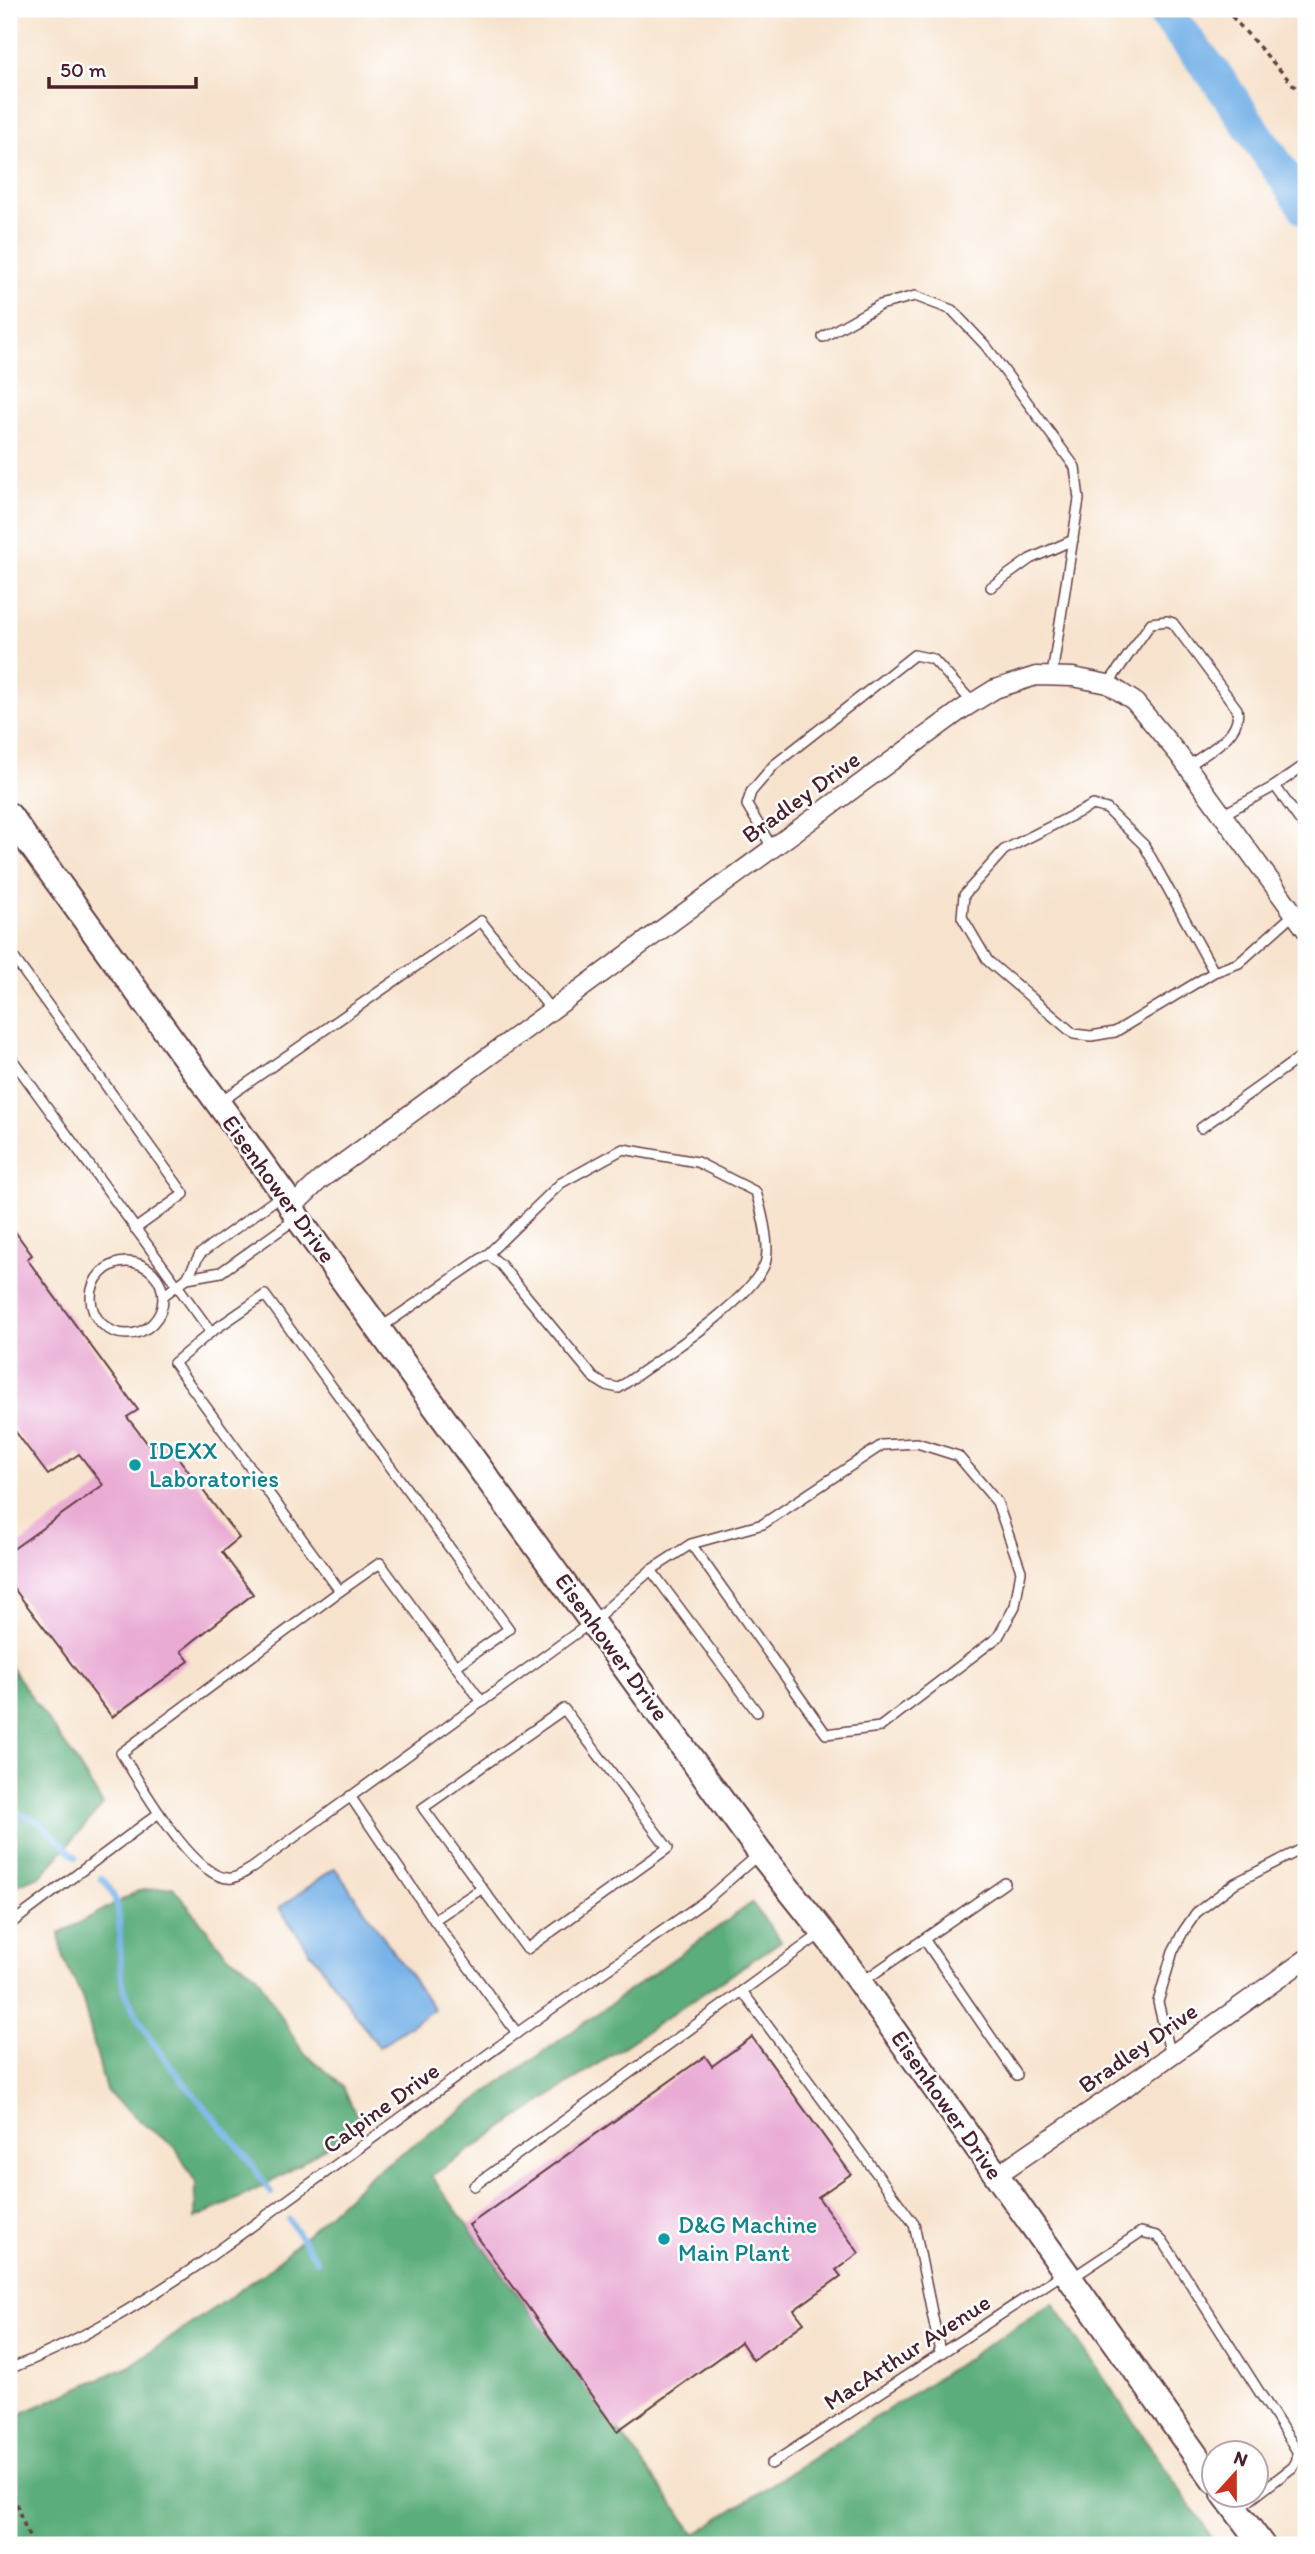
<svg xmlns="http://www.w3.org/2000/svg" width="1315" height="2554" font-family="Itim,sans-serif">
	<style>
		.forest { fill: #5bad7b; stroke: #526653; stroke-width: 2 }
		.water { fill: #77b2e8; stroke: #60688a; stroke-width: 2 }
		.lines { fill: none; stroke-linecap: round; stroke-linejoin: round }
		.stream { stroke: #77b2e8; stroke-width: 6 }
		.river { stroke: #77b2e8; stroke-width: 35 }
		.building { fill: #e9aad4 }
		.lane-casing { stroke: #643c43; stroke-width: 12 }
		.street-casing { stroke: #643c43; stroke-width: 21 }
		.secondary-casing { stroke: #643c43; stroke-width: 28 }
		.path { stroke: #643c43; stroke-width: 3.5; stroke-dasharray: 5 5; stroke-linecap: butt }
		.lane { stroke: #fff; stroke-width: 9 }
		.street { stroke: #fff; stroke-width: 18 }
		.secondary { stroke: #fff; stroke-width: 24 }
		.culture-dot { fill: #0f9aa8; stroke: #fff; stroke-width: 2.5 }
		.labels { text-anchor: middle; stroke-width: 5; stroke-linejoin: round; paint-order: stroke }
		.street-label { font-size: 24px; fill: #4a1f2b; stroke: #fff }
		.culture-label { font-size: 24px; fill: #0d838f; stroke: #fff; text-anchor: start }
	</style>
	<rect width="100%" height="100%" fill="#fff"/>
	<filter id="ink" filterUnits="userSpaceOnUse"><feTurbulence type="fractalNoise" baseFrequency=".0143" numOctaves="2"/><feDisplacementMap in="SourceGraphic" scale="14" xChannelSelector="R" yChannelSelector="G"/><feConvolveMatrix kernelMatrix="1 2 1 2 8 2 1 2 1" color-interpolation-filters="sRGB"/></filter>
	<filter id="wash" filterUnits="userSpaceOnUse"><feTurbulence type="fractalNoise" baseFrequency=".00686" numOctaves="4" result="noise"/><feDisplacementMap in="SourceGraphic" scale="28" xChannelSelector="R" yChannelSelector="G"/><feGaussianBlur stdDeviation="1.57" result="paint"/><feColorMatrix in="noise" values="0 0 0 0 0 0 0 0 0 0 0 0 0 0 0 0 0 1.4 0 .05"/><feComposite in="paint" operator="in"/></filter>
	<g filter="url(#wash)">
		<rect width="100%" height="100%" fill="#f7e3cd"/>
		<g class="forest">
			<polygon points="9,1665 73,1756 103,1805 42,1875 9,1888"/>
			<path d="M 173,1887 L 227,1955 L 255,1973 L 302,2051 L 342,2085 L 359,2121 C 309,2162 255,2194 195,2218 L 196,2183 L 175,2147 L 146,2126 L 106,2091 L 82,1997 L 64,1959 L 59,1934 L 138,1891 Z"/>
			<polygon points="752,1903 781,1941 431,2176 695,2534 1053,2303 1217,2545 9,2545 9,2419 133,2364 266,2272 367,2178"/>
		</g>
		<polygon class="water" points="335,1868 434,2009 379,2047 279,1908"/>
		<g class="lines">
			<g class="stream">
				<path d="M 9,1811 C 42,1816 53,1837 76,1857"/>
				<path d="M 101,1878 C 131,1904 113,1956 125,1990 C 145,2045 200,2100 237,2145 C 250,2160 260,2177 271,2193"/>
				<polyline points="289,2220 317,2261"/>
			</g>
			<polyline class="river" points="1162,9 1217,78 1306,208"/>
		</g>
		<g id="blocks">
			<g class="building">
				<polygon points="9,1223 32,1255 27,1259 138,1410 127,1417 151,1448 164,1439 239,1538 222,1552 253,1594 181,1651 189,1661 112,1717 9,1582 9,1552 103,1485 79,1454 48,1475 9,1423"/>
				<polygon points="752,2037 851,2174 818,2197 859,2253 836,2270 841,2276 794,2310 804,2323 753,2360 741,2342 617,2431 469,2225 705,2056 712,2066"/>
			</g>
		</g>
	</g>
	<g filter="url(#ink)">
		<use href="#blocks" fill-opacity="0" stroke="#643c43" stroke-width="2"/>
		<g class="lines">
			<g class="lane-casing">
				<g id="lane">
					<polyline points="823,337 880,305 915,296 952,310 986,346 1075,467 1079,499 1052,675"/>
					<polyline points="991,587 1030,559 1073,540"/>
					<path d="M 1108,684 L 1151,623 L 1167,621 L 1173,623 L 1237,709 C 1243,735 1205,753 1187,767"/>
					<polyline points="1275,786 1306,764"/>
					<polyline points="1222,815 1275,786 1306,829"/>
					<polyline points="773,849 747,805 751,792 774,765 914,655 933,659 973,703"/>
					<polyline points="9,951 184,1194 135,1229"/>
					<polyline points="1214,972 1144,845 1107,809 1093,805 1004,850 964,895 962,917 988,961 1074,1034 1091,1036 1115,1032 1214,972 1239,963 1294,914"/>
					<polyline points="9,1055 211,1332"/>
					<polyline points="219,1103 481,921 552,1011"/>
					<polyline points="1201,1128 1306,1053"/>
					<circle cx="127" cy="1298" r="36"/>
					<polyline points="187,1278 221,1272 297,1218"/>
					<polyline points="163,1296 187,1278 200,1254 282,1195"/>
					<path d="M 380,1328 L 488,1254 L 501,1265 L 594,1378 L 605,1385 L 619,1388 C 657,1360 745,1306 764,1266 C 772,1250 761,1209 756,1192 L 697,1162 L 623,1149 L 561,1183 L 488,1254"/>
					<polyline points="651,1570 757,1712"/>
					<polyline points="340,1591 380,1563 482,1702"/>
					<path d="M 456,1666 L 509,1629 L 265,1295 L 211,1332 L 174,1363 L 340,1591 L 121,1753 C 139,1781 195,1883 232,1878 C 239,1877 246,1871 252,1868 L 593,1621 L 651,1570 L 691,1544 L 763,1524 L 882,1445 L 917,1443 L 958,1456 L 997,1502 L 1021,1571 L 1015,1606 L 998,1637 L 880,1727 L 826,1734 L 691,1544"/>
					<polygon points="564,1709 668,1848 527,1949 423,1808"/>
					<polyline points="350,1796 434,1920 517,2033"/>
					<polyline points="434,1920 481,1889"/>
					<polyline points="9,1925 159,1813"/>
					<polyline points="924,1939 1017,2075"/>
					<polyline points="862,1982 1005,1883"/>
					<polyline points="742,1991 914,2224 940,2352"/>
					<polyline points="1171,2056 1158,2002 1173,1951 1183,1932 1196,1913 1235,1883 1306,1847"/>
					<polyline points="474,2186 822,1933"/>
					<polyline points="1072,2278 1141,2232 1157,2236 1165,2244 1297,2451 1297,2460 1293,2467 1237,2510"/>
					<path d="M 9,2369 C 79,2342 142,2303 204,2261 L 517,2033 L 705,1901 L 759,1854"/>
					<polyline points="771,2464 1064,2273"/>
				</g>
			</g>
			<g class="street-casing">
				<g id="street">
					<polyline points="292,1207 320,1180 961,710 995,689 1036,676 1073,677 1108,684 1134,701 1179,755 1306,930"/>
					<polyline points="997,2175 1149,2071 1306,1959"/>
				</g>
			</g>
			<g class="secondary-casing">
				<g id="secondary">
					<polyline points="9,815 284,1194 297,1217 760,1853 831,1942 1214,2481"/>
					<polyline points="1224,2494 1262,2545"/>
				</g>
			</g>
			<g class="path">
				<polyline points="1225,9 1306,99"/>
				<polyline points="9,2485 32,2545"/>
			</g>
			<use href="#lane" class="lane"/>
			<use href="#street" class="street"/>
			<use href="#secondary" class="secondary"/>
		</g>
	</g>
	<g class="culture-dot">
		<circle cx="135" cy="1465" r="7"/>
		<circle cx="664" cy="2239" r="7"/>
	</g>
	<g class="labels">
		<g class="street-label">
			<text transform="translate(801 797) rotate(-36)" y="8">Bradley Drive</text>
			<text transform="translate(279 1189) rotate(54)" y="8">Eisenhower Drive</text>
			<text transform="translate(612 1647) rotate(54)" y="8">Eisenhower Drive</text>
			<text transform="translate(1138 2048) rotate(-35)" y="8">Bradley Drive</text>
			<text transform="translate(947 2105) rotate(55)" y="8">Eisenhower Drive</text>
			<text transform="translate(381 2108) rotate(-36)" y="8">Calpine Drive</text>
			<text transform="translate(907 2352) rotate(-33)" y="8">MacArthur Avenue</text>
		</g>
		<g class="culture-label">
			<text x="149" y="1459">IDEXX<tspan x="149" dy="28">Laboratories</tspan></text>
			<text x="678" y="2233">D&amp;G Machine<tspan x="678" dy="28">Main Plant</tspan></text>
		</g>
	</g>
	<rect width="1315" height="2554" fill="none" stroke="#fff" stroke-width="35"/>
	<g transform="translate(1235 2474) rotate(21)"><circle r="33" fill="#ffffff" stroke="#b7a5aa" stroke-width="2"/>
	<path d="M0-5L12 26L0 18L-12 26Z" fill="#c8321e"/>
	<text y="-10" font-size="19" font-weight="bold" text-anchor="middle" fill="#4a1f2b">N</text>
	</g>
	<path d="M49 77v10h147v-10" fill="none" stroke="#4a1f2b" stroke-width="3.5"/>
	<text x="60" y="77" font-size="21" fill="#4a1f2b" stroke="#ffffff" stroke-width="5" paint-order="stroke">50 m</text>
</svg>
